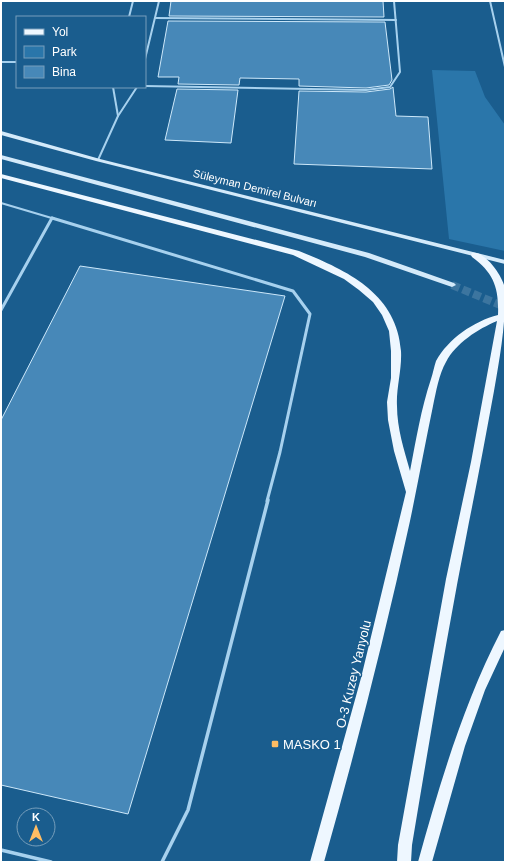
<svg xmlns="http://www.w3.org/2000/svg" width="506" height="863" font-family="Arial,sans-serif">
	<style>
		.green { fill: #2a76aa }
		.building { fill: #4788b8; stroke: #cde8fa }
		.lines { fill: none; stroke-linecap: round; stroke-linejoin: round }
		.secondary-tunnel { stroke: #3c759f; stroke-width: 8; stroke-dasharray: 8 3.5; stroke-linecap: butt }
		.service-far2 { stroke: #a7d1ee; stroke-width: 2 }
		.service-far1 { stroke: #a7d1ee; stroke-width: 3 }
		.service { stroke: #a7d1ee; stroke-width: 3.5 }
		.secondary { fill: #d4eafa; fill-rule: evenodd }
		.primary { fill: #eef7ff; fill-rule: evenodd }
		.poi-dot { fill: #ffbd64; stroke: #1a5d8e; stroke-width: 1.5 }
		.labels { text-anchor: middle; stroke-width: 3; stroke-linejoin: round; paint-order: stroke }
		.street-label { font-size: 11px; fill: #fff; stroke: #1a5d8e }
		.near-street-label { font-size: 13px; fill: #fff; stroke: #1a5d8e }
		.near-poi-label { font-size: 13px; fill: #fff; stroke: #1a5d8e; text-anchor: start }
	</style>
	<rect width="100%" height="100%" fill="#1a5d8e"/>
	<polygon class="green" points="432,70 475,71 485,97 505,125 505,251 449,239"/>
	<g class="building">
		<polygon points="171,1 383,1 384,17 169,16"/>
		<polygon points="168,21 385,22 392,80 389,85 366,88 299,86 299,79 240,78 239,85 178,84 179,77 158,77"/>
		<polygon points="393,87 396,116 428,117 432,169 294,164 299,91 366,92 390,89"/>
		<polygon points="177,89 238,90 231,143 165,140"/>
		<polygon points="80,266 285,296 128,814 1,785 1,420"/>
	</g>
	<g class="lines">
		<polyline class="secondary-tunnel" points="452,285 505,307"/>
		<g class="service-far2">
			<polyline points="490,1 505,67"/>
			<polyline points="129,17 133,1"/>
			<polyline points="155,18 396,20"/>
			<polyline points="145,59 159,1"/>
			<polyline points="1,62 17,62"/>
			<polyline points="145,86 366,90 390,87 400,72 394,1"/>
			<polyline points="113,87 118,116"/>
			<polyline points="98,160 118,116 137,87"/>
			<polyline points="1,203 55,219"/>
			<polyline points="51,219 52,218"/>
		</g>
		<g class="service-far1">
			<polyline points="52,218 293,291 310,314 280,452 267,501"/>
			<polyline points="1,310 52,218"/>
		</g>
		<g class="service">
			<polyline points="1,850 51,862"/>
			<polyline points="162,862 188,810 268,500"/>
		</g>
		<g class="secondary">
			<polygon points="1,131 100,159 505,260 505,264 96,161 1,135"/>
			<polygon points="1,155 369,253 454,283 456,285 452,287 365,257 1,159"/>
		</g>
		<g class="primary">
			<path d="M 1,174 L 299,251 C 346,270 397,293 401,351 C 402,370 396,388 397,406 C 397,428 404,450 410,471 C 416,440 421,409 431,379 C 433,373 434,367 436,361 C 448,339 474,321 498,315 C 499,288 494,273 472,257 L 471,255 L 472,253 C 485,250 504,278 505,289 C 506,323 500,357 494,391 C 486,434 478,478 469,522 C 448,629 430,737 412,845 L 411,862 L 397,862 L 398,845 L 446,579 L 471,462 L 497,321 C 478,329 456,343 446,362 C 439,374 436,392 433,406 C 425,444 418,483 410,521 C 385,636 356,749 324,862 L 310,862 L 361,678 L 406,492 L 394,451 L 388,420 L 387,402 L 391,378 L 391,351 L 389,331 L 382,315 L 373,302 L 359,290 L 344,279 L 293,255 L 1,178 Z"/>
			<path d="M 505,630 L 505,647 L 485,690 L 465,746 L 432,862 L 418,862 C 440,783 463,705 501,631 Z"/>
		</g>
	</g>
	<rect class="poi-dot" x="271" y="740" width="8" height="8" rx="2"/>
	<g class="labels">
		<g class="street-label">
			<text transform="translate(255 188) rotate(14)" y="4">Süleyman Demirel Bulvarı</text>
		</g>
		<g class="near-street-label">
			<text transform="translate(353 674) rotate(-76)" y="5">O-3 Kuzey Yanyolu</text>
		</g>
		<g class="near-poi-label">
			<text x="283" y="749">MASKO 1</text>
		</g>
	</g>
	<rect width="506" height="863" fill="none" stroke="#ffffff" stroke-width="4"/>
	<rect x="16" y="16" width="130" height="72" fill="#1a5d8e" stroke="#769ebb"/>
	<rect x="24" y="29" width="20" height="6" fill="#eef7ff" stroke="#769ebb"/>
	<text x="52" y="36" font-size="12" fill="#ffffff">Yol</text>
	<rect x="24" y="46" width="20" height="12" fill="#2a76aa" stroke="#769ebb"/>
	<text x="52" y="56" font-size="12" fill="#ffffff">Park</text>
	<rect x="24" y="66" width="20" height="12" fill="#4788b8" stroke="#769ebb"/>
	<text x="52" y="76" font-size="12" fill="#ffffff">Bina</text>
	<g transform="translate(36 827)"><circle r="19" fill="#1a5d8e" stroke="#769ebb"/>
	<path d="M0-3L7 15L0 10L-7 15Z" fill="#ffbd64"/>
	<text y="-6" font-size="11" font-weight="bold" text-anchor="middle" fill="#ffffff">K</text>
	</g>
</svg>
